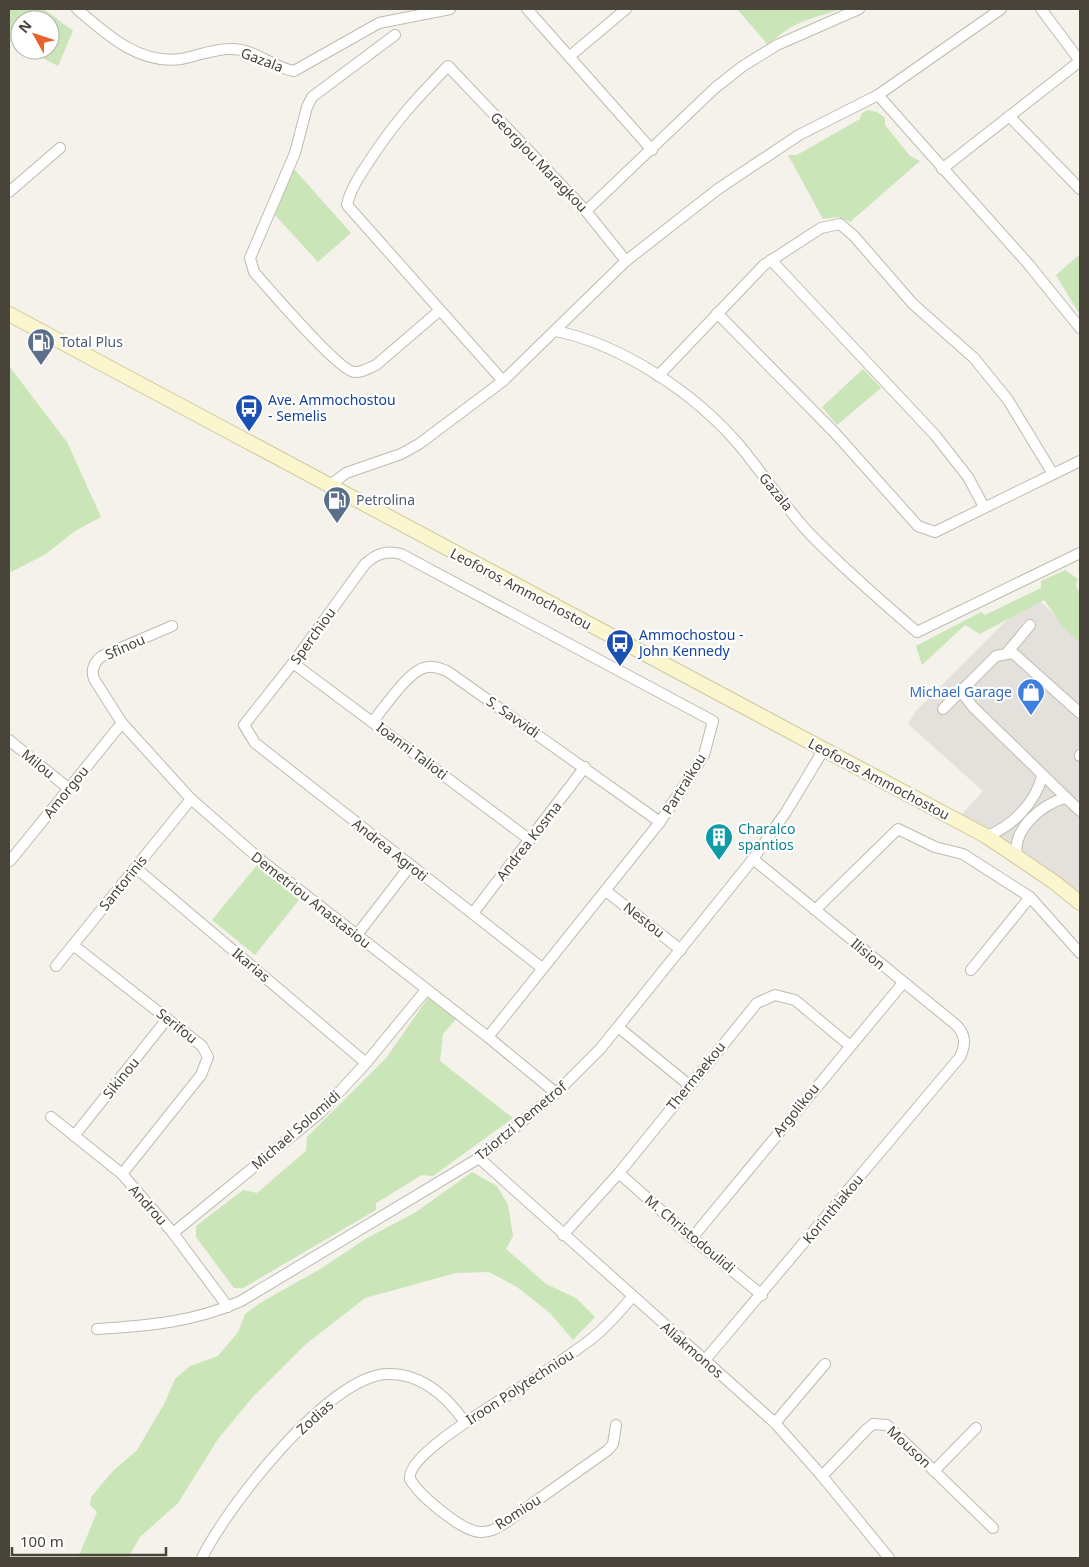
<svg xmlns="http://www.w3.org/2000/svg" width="1089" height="1567" font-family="'Noto Sans',sans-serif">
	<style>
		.industrial { fill: #e4e1dc }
		.green { fill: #cae5b7 }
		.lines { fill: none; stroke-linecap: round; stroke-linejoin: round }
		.minor-casing { stroke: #bfbbae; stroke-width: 12 }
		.secondary-casing { stroke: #d0c99d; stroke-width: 16 }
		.minor { stroke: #fff; stroke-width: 10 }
		.secondary { stroke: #fbf6ce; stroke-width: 14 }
		.labels { text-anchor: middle; stroke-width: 4.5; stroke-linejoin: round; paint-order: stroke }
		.street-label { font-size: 14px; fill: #484439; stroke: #fff }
		.service-label { font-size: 14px; fill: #4e5e75; stroke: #fff; text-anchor: start }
		.transit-label { font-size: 14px; fill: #164399; stroke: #fff; text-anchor: start }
		.shop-label { font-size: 14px; fill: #366cbe; stroke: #fff; text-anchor: end }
		.culture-label { font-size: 14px; fill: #0d838f; stroke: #fff; text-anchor: start }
	</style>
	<rect width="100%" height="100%" fill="#f4f2eb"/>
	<polygon class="industrial" points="1033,594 1080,639 1080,896 955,822 983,791 908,724 916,711"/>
	<g class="green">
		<polygon points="9,9 44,9 73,31 58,66 27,50 50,50 50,20 20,20 20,46 9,41"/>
		<path d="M 737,9 L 837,9 L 838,10 C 807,20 792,22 768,45 Z"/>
		<polygon points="868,110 877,112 885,118 885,125 910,156 920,161 850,222 838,217 823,219 788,155 797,155 860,119 862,113"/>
		<polygon points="294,169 351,233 318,262 275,215"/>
		<polygon points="1080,254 1080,315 1056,275"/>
		<polygon points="9,366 67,442 101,517 75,531 46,554 9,573"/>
		<polygon points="863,369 881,388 837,425 822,407"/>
		<polygon points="1065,570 1078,579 1076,586 1080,593 1080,643 1065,629 1044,600 980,634 965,625 922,665 916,646 981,612 985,615 1041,588 1041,581"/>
		<polygon points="257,865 299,900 255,955 212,920"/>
		<polygon points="428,998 456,1019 443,1034 440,1061 513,1118 433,1176 422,1175 376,1203 376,1210 243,1288 234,1288 196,1237 196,1226 243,1190 257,1193 306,1151 307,1137 386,1058"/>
		<polygon points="472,1172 497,1186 508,1205 513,1236 506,1249 546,1284 576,1298 595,1317 573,1340 550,1313 517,1287 489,1272 456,1273 365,1298 306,1344 252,1398 218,1439 178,1503 140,1537 128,1558 78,1558 97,1512 90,1505 91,1497 113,1471 137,1450 164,1404 175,1379 190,1366 218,1356 238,1332 245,1314 260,1303 322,1268 367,1238 416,1212"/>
	</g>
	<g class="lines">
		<g class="minor-casing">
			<g id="minor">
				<path d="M 77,9 C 106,34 139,65 181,59 C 197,56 213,49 230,49 C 254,48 271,67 294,71 L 379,23 L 450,9"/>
				<polyline points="527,9 652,150"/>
				<polyline points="1041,9 1080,61"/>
				<path d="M 395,35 L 312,97 L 307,107 L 295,153 L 250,258 L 254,272 C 269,289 338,370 354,372 C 362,373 369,368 376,365 L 439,311"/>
				<polyline points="570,56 626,9"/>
				<polyline points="878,95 1030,266 1080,328"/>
				<polyline points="1009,116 1080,189"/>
				<polyline points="942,169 1080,61"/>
				<polyline points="9,192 60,148"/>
				<polyline points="586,211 715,88 743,66 777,45 859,9"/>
				<polyline points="771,260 935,435 968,477 984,507"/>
				<polyline points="717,313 835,433 918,526 935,532 1080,461"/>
				<path d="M 556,331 C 623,345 696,394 740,446 C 764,475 785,508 811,535 C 844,569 881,601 917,632 L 1080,553"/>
				<polyline points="658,376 764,265 821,228 840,224 854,236 913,304 974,358 1008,400 1053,474"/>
				<path d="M 503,381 L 347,205 C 350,190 360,175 368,163 C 393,124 416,99 448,66 L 586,211 L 626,261"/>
				<polyline points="329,486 346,473 401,454 419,444 503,381 626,261 718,189 799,135 878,95 1001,9"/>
				<path d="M 172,626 L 102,656 C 94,662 91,670 94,679 L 122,723 L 191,799 L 262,861 L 488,1037 L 556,1093"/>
				<polyline points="1006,654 1030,625"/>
				<polyline points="293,663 530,840"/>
				<polyline points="967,687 964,695 973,707 1080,811"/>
				<polyline points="943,709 996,656 1013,653 1080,713"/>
				<path d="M 373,721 C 385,707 410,668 428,667 C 435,666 441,669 447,671 L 660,822"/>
				<polyline points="9,740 68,788"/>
				<polyline points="1080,756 1080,755"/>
				<path d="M 986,836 C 1011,828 1036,802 1042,776"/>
				<path d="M 1017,856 C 1012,829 1041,805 1065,798"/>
				<polyline points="10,861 122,723"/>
				<polyline points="136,868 366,1063"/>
				<polyline points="606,891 681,950"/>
				<polyline points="1030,897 1080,953"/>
				<polyline points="815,910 898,829 935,847 963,854 1030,897 971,970"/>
				<polyline points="473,913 585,767"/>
				<polyline points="356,936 410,866"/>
				<polyline points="73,945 202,1046 208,1057 201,1075 122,1174"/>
				<polyline points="56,966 191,799"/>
				<polyline points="618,1027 689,1085"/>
				<path d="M 488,1037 L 660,822 L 704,755 L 713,721 L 401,554 C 386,550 376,554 365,564 L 293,663 L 244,725 L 255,743 L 542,968"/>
				<polyline points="51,1117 122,1174 173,1233 228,1307"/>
				<polyline points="74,1136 167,1019"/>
				<polyline points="479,1158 775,1423 822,1476 889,1558"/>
				<polyline points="619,1173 692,1238 762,1295"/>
				<polyline points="173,1233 320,1113 366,1063 426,990"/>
				<polyline points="563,1235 619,1173 757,1003 775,995 795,1000 849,1045"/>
				<polyline points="692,1238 903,983"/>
				<path d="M 97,1329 C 147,1326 195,1322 241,1301 L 479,1158 L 556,1093 L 601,1048 L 753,859 L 786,812 L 824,749"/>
				<path d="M 705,1360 L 960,1057 C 966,1044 966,1034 955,1024 L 753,859"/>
				<polyline points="775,1423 825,1364"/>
				<path d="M 616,1425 L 613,1444 L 608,1450 L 505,1523 C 497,1528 489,1533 480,1532 C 461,1531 419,1495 410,1479 C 405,1453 511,1395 532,1380 C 550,1369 568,1356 586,1343 C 604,1330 618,1314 632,1297"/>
				<polyline points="934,1471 976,1428"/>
				<polyline points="822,1476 867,1429 873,1424 887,1425 993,1528"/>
				<path d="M 202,1558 C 226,1508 330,1374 388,1374 C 421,1373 447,1397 465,1422"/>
			</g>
		</g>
		<g class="secondary-casing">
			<polyline id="secondary" points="9,314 986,836 1054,882 1080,903"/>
		</g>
		<use href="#minor" class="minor"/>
		<use href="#secondary" class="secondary"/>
	</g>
	<defs>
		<g id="fuel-pin" transform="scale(1.4375)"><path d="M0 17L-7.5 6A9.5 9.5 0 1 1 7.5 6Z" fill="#5c6f8a" stroke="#fff"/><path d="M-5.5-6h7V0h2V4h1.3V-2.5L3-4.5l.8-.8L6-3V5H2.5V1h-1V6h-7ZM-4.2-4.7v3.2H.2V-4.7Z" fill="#fff"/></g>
		<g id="bus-pin" transform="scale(1.4375)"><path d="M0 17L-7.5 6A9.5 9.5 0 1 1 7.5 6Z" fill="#1a4fb4" stroke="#fff"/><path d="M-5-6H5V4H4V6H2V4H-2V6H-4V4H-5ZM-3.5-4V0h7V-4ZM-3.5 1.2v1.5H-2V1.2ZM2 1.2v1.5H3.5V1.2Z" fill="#fff"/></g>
		<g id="shop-pin" transform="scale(1.4375)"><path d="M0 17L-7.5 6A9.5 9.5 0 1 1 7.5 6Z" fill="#3f7fe0" stroke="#fff"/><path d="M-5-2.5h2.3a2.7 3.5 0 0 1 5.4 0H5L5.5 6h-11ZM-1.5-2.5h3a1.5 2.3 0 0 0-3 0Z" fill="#fff"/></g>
		<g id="building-pin" transform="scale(1.4375)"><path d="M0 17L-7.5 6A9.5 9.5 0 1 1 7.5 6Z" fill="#0f9aa8" stroke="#fff"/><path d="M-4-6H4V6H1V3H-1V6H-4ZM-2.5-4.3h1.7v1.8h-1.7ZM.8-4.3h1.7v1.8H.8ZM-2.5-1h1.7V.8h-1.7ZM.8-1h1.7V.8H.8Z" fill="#fff"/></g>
	</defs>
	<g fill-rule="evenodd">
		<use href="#fuel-pin" x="41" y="342"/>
		<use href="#bus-pin" x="249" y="408"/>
		<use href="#fuel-pin" x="337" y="500"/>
		<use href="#bus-pin" x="620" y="643"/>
		<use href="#shop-pin" x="1031" y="692"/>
		<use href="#building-pin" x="719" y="837"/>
	</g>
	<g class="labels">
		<g class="street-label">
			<text transform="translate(262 60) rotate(21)" y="5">Gazala</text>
			<text transform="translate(539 162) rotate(46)" y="5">Georgiou Maragkou</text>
			<text transform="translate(776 492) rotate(51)" y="5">Gazala</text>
			<text transform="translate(521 589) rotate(28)" y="5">Leoforos Ammochostou</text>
			<text transform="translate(313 636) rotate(-54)" y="5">Sperchiou</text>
			<text transform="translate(125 647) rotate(-24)" y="5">Sfinou</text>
			<text transform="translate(513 717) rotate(35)" y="5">S. Savvidi</text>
			<text transform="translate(412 751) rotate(37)" y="5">Ioanni Talioti</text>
			<text transform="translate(38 764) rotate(39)" y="5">Milou</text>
			<text transform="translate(879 779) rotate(28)" y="5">Leoforos Ammochostou</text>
			<text transform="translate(684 784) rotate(-58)" y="5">Partraikou</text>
			<text transform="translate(66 792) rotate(-51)" y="5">Amorgou</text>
			<text transform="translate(529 841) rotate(-52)" y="5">Andrea Kosma</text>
			<text transform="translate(390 850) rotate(38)" y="5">Andrea Agroti</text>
			<text transform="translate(123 883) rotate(-51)" y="5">Santorinis</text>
			<text transform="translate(311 900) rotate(38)" y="5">Demetriou Anastasiou</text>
			<text transform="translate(644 920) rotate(38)" y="5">Nestou</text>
			<text transform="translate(868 954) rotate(40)" y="5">Ilision</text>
			<text transform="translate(251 965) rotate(40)" y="5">Ikarias</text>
			<text transform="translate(177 1026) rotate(38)" y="5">Serifou</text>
			<text transform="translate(696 1076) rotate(-51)" y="5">Thermaekou</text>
			<text transform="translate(121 1078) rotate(-51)" y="5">Sikinou</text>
			<text transform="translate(796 1110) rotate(-51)" y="5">Argolikou</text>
			<text transform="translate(521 1121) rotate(-40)" y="5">Tziortzi Demetrof</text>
			<text transform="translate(296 1130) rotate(-41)" y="5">Michael Solomidi</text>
			<text transform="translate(148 1205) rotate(48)" y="5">Androu</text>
			<text transform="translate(833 1209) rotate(-50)" y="5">Korinthiakou</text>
			<text transform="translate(690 1234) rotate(40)" y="5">M. Christodoulidi</text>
			<text transform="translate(692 1350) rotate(41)" y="5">Aliakmonos</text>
			<text transform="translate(520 1387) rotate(-33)" y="5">Iroon Polytechniou</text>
			<text transform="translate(315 1417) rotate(-42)" y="5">Zodias</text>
			<text transform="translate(909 1447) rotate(43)" y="5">Mouson</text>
			<text transform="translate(518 1512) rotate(-33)" y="5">Romiou</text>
		</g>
		<g class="service-label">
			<text x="60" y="347">Total Plus</text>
			<text x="356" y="505">Petrolina</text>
		</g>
		<g class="transit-label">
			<text x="268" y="405">Ave. Ammochostou<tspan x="268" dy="16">- Semelis</tspan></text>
			<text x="639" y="640">Ammochostou -<tspan x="639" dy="16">John Kennedy</tspan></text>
		</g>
		<g class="shop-label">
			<text x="1012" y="697">Michael Garage</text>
		</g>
		<g class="culture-label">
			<text x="738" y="834">Charalco<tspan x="738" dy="16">spantios</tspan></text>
		</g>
	</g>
	<rect width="1089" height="1567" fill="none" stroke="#484439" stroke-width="20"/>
	<g transform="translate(35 35) rotate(310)"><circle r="24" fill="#ffffff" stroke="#b6b4b0"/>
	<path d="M0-4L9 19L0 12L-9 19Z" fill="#ea612b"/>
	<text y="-8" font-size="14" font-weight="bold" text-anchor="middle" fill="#484439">N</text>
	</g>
	<path d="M12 1547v8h154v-8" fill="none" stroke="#484439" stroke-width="2.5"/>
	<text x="20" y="1547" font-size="15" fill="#484439" stroke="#ffffff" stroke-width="4" paint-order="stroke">100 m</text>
</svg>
